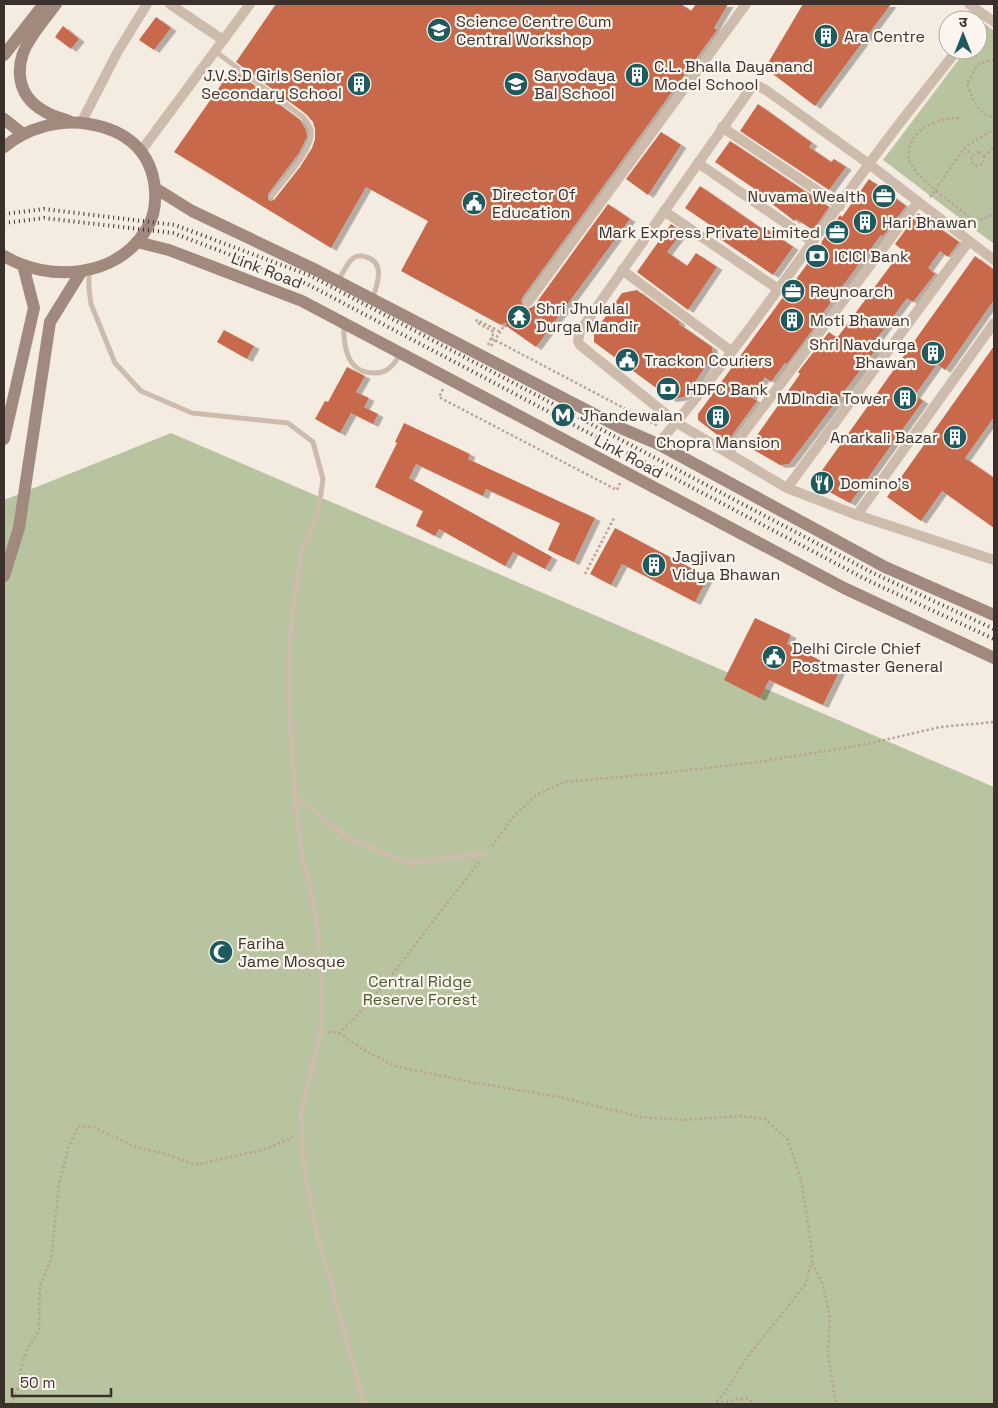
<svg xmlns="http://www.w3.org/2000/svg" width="998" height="1408" font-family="'Space Grotesk','Noto Sans Devanagari',sans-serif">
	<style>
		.green { fill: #b8c4a0 }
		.building { fill: #c8694b; filter: url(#shadow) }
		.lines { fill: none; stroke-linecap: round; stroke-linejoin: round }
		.path { stroke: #b9a596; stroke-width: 2.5; stroke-dasharray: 2.5 2.5; stroke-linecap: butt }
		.lane { stroke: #cdbbac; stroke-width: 5 }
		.street { stroke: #cdbbac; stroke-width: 10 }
		.secondary { stroke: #a18a7d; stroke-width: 12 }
		.rail { stroke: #3b302b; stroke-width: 4; stroke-dasharray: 1 4; stroke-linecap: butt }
		.labels { text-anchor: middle; stroke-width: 4.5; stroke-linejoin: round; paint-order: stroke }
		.poi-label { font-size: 16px; fill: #3b302b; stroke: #fbf5ee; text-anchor: start }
		.street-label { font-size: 16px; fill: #3b302b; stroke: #fbf5ee }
		.park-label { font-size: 16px; fill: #4a5a2e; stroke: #fbf5ee }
	</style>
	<defs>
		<filter id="shadow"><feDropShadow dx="5.5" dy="3" stdDeviation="0" flood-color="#0004"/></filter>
	</defs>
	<rect width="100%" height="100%" fill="#f4ebe1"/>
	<g class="green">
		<polygon points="985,24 994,31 994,244 883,160 966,50 978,50 978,33"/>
		<polygon points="171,433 994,787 994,1404 4,1404 4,500"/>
	</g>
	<g class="building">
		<polygon points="276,4 681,4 691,11 696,4 728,4 714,28 717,30 522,298 521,302 524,307 528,309 534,306 608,204 630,219 536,347 502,323 501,325 401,271 428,221 366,187 331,248 174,152 232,69 300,120 306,130 307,137 299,153 268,194 268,200 271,201 274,200 300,167 312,148 315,139 315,129 313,122 306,114 236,62"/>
		<polygon points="803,4 891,4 815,106 765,68"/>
		<polygon points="156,17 171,28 154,50 139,40"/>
		<polygon points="63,26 79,39 71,49 55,37"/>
		<polygon points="758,104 812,143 809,147 831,162 834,159 846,167 829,190 740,131"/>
		<polygon points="661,132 681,145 648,195 626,179"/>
		<polygon points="730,141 829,207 813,230 796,219 794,221 788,216 764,198 765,196 715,162"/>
		<polygon points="869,179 906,206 883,236 881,235 844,284 816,323 817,324 787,364 785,363 771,382 765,377 751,397 757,401 730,438 724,440 698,420 698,414 821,245 822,241 840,215 842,217"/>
		<polygon points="700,186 765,231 767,229 793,247 773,275 710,232 713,227 685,208"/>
		<polygon points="918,213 959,242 948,257 940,251 928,268 935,274 913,302 907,298 875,341 880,344 789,464 780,465 754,450 753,441 800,374 798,372 829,332 837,338 902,250 895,244"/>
		<polygon points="671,224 682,232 667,252 687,266 696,253 717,267 688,310 637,272"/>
		<polygon points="975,256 994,270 994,300 945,370 937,364 915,395 923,401 882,458 850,503 813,483"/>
		<polygon points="637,290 680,322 679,324 712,347 713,355 685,397 671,399 594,342 594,333 622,293"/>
		<polygon points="224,330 254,346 247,359 217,342"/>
		<polygon points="994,346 994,417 965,458 994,478 994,528 942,491 921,521 887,497"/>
		<polygon points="347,367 365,376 356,392 369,398 364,407 378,414 373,424 351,413 340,433 315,419 325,401 328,402"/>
		<polygon points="404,423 470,454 468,459 595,518 574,562 548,550 560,523 486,489 483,496 416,464 409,478 552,557 545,569 513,552 505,566 439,529 435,536 416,526 423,511 375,487 397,443 395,442"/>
		<polygon points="615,528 708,577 695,602 622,564 611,585 590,574"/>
		<polygon points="755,618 791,635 787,644 840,670 823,705 769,680 760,698 724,680"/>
	</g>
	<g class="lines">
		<g class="path">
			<path d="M 994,59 L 977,65 L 967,84 C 973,98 977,115 994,117"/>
			<path d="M 959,118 C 941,118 919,125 911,143 C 909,148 909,154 908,159 L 918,174 L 935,190 L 964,148 L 994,129"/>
			<polyline points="964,148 972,155"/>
			<polygon points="979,152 984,157 983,164 977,166 971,162 972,155"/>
			<polyline points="984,157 994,147"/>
			<polyline points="930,197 935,190 976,222 994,214"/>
			<polyline points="491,338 658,426"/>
			<polyline points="488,345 494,332 476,322 477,320 499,331"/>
			<polyline points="491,346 518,304"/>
			<polyline points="443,389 439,397 448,402 617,490 620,483"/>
			<polyline points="585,574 614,518"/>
			<polyline points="492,846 513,817 536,795 565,782 663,773 757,762 863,745 940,727 994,722"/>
			<polyline points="328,1032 339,1033 353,1020 391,976 479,862"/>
			<polyline points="339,1033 362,1049 395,1066 470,1082 559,1097 641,1117 683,1120 741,1116 765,1119 788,1140 801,1180 811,1243 812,1261 805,1285 748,1356 724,1394 714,1404"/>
			<polyline points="813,1263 823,1285 830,1318 828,1354 836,1404"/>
			<polyline points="716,1403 746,1398 755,1404"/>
			<polyline points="11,1404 18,1388 22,1363 27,1350 39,1330 40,1285 51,1259 59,1184 68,1149 78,1126 93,1127 138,1148 167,1154 195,1165 266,1149 293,1137"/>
		</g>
		<g class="lane">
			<path d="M 215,51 L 303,117 C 306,121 310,125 311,130 C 315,148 282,182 271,197"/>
			<polyline points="89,270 89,289 91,304 115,363 141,391 192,413 288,423 313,442 323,479 318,514 302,550 291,625 289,654 289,705 295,796 302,857 311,891 317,926 321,966 322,1005 321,1031 301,1114 303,1160 315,1225 364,1404"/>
			<path d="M 338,281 C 342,274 346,266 351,260 C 355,256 361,255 366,257 C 386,262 377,285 373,298"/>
			<path d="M 344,323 C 343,344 346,373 374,373 C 378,373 384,372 388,369 C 393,366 397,359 401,354"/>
			<polyline points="295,796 348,838 408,863 486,853"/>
		</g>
		<g class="street">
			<polyline points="170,4 223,40"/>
			<polyline points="969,4 994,22"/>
			<polyline points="81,123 117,53 147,4"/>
			<polyline points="722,127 840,206"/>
			<polyline points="141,151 250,4"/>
			<polyline points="698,163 813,242"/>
			<polyline points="664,211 778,289"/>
			<polyline points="994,260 869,164 766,90 758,86 751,88 580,331 578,341 580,345 677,423 787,488 857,515 994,560"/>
			<polyline points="622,270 731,351"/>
			<polyline points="528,302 746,4"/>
			<path d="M 658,444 C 734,355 800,258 869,164 C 897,125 928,88 957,50"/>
			<polyline points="729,452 918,202"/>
			<polyline points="787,488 969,241"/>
			<polyline points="857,515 994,323"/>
		</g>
		<g class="secondary">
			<path d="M 56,4 C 48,15 38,26 31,38 C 14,63 15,95 44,111 C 51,116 61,118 69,121"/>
			<polyline points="4,55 44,4"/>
			<polyline points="4,119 23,134"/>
			<path d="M 4,147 C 27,128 59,119 89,124 C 126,130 152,151 155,190 C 156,204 154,218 146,230 C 116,279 48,282 4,256"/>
			<polyline points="155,188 192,211 318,271 623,429 658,444 885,567 994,615"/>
			<polyline points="137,242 169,250 302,301 844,588 994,658"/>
			<polyline points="4,439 34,308 23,265"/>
			<polyline points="4,576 19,528 50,322 81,272"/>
		</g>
		<g class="rail">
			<polyline points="4,214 44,209 175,225 311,276 873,573 994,629"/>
			<polyline points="4,223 44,218 173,233 307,284 869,581 994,639"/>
		</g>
	</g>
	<defs>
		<g id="school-disc" transform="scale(1.25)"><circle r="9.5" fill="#1f5a5e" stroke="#fbf5ee"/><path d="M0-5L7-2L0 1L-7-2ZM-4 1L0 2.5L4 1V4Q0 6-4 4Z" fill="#fff"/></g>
		<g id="building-disc" transform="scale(1.25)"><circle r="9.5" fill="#1f5a5e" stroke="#fbf5ee"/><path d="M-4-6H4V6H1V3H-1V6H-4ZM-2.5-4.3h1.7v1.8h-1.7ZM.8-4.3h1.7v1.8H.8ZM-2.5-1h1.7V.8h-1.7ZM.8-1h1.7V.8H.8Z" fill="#fff"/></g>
		<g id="office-disc" transform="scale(1.25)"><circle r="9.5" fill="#1f5a5e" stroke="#fbf5ee"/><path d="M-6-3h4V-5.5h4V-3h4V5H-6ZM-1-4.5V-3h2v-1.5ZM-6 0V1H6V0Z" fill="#fff"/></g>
		<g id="civic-disc" transform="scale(1.25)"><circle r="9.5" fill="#1f5a5e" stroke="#fbf5ee"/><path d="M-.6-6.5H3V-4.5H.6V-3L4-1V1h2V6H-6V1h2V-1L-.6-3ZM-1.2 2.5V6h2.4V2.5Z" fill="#fff"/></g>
		<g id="bank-disc" transform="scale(1.25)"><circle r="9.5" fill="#1f5a5e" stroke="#fbf5ee"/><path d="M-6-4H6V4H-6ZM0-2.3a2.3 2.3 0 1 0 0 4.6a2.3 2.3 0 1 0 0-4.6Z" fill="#fff"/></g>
		<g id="temple-disc" transform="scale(1.25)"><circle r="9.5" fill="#1f5a5e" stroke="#fbf5ee"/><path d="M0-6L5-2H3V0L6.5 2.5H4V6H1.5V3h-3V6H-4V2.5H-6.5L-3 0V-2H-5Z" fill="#fff"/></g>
		<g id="metro-disc" transform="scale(1.25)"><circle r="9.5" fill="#1f5a5e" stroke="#fbf5ee"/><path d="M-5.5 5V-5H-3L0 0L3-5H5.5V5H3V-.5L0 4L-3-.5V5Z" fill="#fff"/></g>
		<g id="restaurant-disc" transform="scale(1.25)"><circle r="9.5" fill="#1f5a5e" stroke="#fbf5ee"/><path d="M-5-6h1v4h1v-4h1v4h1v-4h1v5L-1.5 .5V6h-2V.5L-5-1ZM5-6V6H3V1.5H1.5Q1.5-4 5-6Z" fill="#fff"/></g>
		<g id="mosque-disc" transform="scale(1.25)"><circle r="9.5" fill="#1f5a5e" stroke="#fbf5ee"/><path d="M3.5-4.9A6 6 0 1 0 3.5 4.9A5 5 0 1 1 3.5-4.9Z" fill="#fff"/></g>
	</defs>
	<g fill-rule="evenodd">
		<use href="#school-disc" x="439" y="30"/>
		<use href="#building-disc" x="826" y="36"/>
		<use href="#building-disc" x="637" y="75"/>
		<use href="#building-disc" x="359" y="84"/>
		<use href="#school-disc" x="516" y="84"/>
		<use href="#office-disc" x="884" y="196"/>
		<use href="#civic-disc" x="474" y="203"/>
		<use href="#building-disc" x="865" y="222"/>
		<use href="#office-disc" x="837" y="232"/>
		<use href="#bank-disc" x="817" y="256"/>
		<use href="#office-disc" x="793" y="291"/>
		<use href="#temple-disc" x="519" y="317"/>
		<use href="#building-disc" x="792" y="320"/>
		<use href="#building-disc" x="933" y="353"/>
		<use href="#civic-disc" x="627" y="360"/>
		<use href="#bank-disc" x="668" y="389"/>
		<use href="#building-disc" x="905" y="398"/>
		<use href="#metro-disc" x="563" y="415"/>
		<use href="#building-disc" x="718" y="417"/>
		<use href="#building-disc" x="955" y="437"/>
		<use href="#restaurant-disc" x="822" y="483"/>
		<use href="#building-disc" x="654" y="565"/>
		<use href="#civic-disc" x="774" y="657"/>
		<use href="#mosque-disc" x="221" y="952"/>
	</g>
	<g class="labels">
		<g class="poi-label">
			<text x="456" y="27">Science Centre Cum<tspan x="456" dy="18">Central Workshop</tspan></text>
			<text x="844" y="42">Ara Centre</text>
			<text x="654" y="72">C.L. Bhalla Dayanand<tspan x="654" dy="18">Model School</tspan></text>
			<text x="342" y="81" text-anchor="end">J.V.S.D Girls Senior<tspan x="342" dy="18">Secondary School</tspan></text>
			<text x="534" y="81">Sarvodaya<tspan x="534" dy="18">Bal School</tspan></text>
			<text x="492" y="200">Director Of<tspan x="492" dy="18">Education</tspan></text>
			<text x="866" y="202" text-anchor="end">Nuvama Wealth</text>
			<text x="882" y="228">Hari Bhawan</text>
			<text x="820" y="238" text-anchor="end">Mark Express Private Limited</text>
			<text x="834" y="262">ICICI Bank</text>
			<text x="810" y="297">Reynoarch</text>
			<text x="536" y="314">Shri Jhulalal<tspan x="536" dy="18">Durga Mandir</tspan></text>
			<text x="810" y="326">Moti Bhawan</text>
			<text x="916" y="350" text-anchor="end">Shri Navdurga<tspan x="916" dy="18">Bhawan</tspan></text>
			<text x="644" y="366">Trackon Couriers</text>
			<text x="686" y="395">HDFC Bank</text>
			<text x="888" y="404" text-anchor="end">MDIndia Tower</text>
			<text x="580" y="421">Jhandewalan</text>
			<text x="938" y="443" text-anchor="end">Anarkali Bazar</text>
			<text x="718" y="448" text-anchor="middle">Chopra Mansion</text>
			<text x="840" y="489">Domino's</text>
			<text x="672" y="562">Jagjivan<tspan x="672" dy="18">Vidya Bhawan</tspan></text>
			<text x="792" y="654">Delhi Circle Chief<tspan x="792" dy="18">Postmaster General</tspan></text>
			<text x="238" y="949">Fariha<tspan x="238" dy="18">Jame Mosque</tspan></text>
		</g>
		<g class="street-label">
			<text transform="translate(267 270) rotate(21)" y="6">Link Road</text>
			<text transform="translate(629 456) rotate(28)" y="6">Link Road</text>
		</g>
		<g class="park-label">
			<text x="420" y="987">Central Ridge<tspan x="420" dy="18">Reserve Forest</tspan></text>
		</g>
	</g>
	<rect width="998" height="1408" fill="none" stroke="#3b302b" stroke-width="10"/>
	<g transform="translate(963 35)"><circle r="24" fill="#fbf5ee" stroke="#aea6a0"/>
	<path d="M0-4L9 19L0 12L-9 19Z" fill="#1f5a5e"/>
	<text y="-8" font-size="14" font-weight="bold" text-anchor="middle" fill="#3b302b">उ</text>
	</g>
	<path d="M12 1388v8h99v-8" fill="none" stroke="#3b302b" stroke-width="2.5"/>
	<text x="20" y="1388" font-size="15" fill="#3b302b" stroke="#fbf5ee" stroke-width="4" paint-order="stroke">50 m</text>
</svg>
